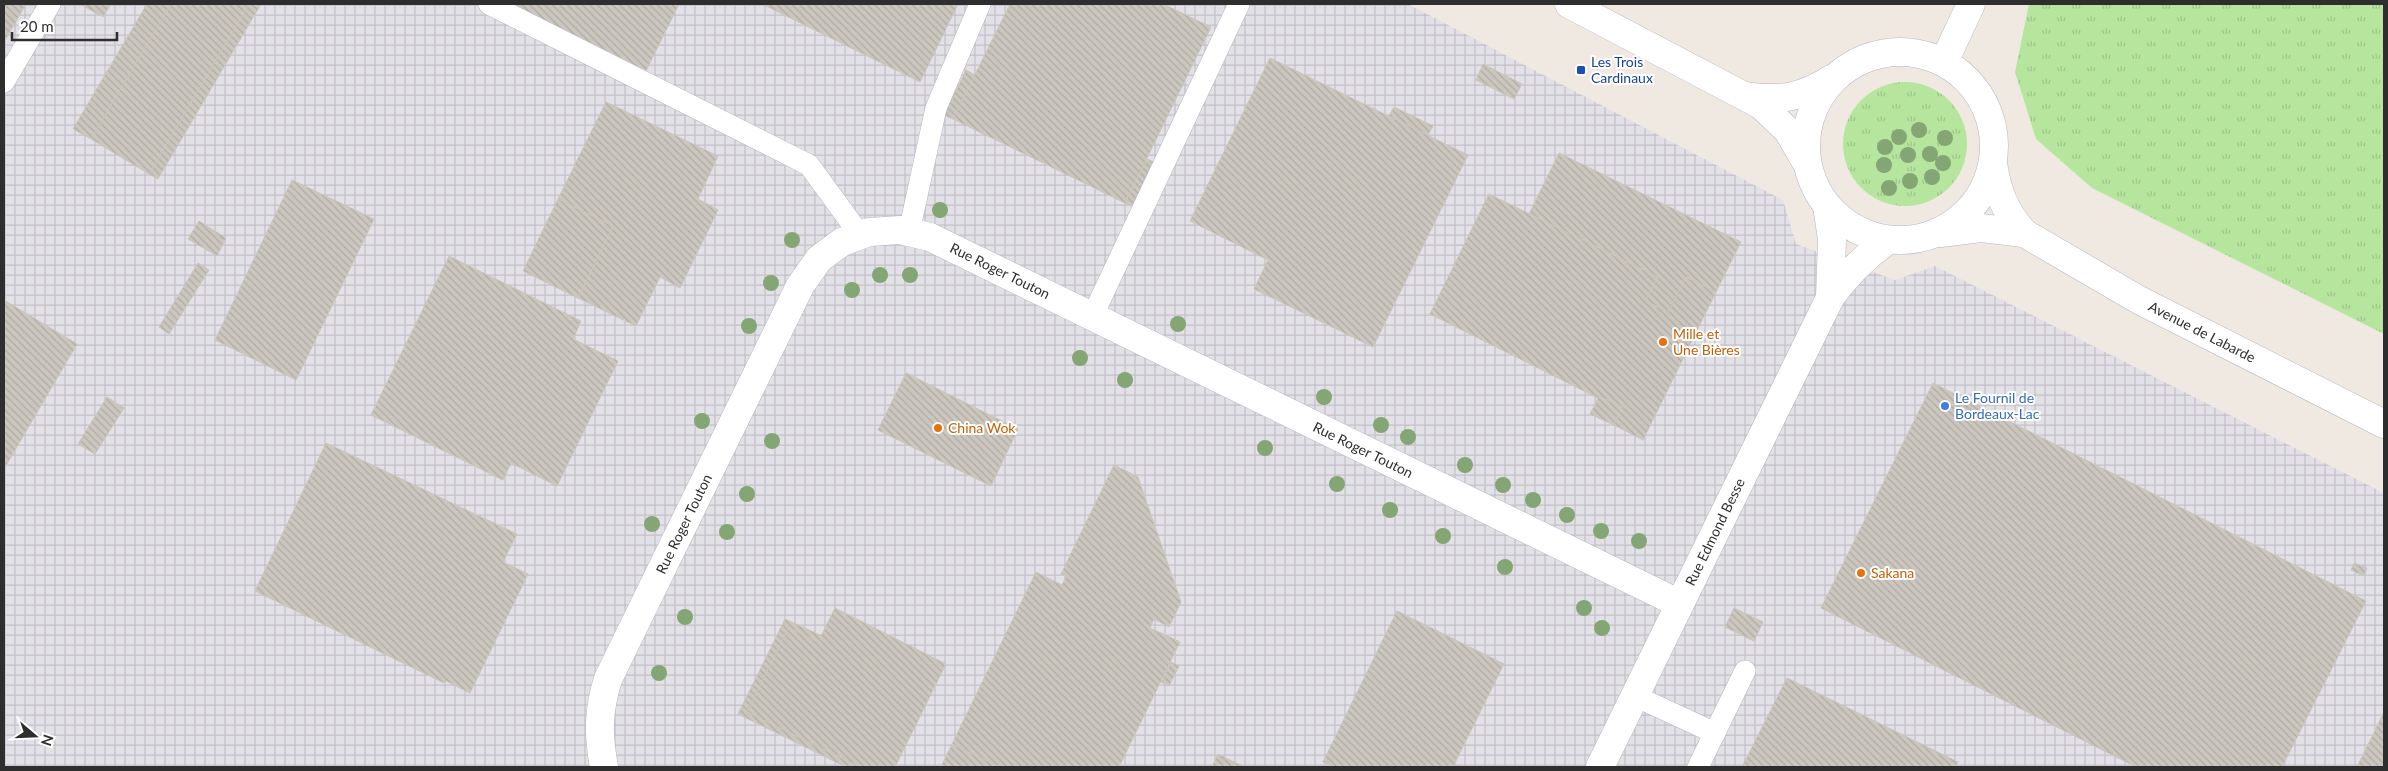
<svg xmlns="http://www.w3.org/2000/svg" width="2388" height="771" font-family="Lato,sans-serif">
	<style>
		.industrial { fill: url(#industrial-grid) }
		.grass { fill: url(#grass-tufts) }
		.building { fill: url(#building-back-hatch); stroke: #cbc5ba }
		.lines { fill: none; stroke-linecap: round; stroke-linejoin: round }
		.service-casing { stroke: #b4b7c1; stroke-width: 22 }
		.minor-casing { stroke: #b4b7c1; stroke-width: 29 }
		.secondary-casing { stroke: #b4b7c1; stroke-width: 29 }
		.service { stroke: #fff; stroke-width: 21 }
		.minor { stroke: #fff; stroke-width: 28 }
		.secondary { stroke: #fff; stroke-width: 28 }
		.tree { fill: #84a574 }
		.transit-dot { fill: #1a4fb4; stroke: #fff; stroke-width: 2 }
		.food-dot { fill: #e8710a; stroke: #fff; stroke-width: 2 }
		.shop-dot { fill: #3f7fe0; stroke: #fff; stroke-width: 2 }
		.labels { text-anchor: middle; stroke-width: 4; stroke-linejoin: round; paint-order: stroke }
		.transit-label { font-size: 14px; fill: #164399; stroke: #fff; text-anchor: start }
		.street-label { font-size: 14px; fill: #2e2e2e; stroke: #fff }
		.food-label { font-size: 14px; fill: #c56008; stroke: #fff; text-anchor: start }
		.shop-label { font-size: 14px; fill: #366cbe; stroke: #fff; text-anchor: start }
	</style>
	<defs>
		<pattern id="industrial-grid" width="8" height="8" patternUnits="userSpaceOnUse" patternTransform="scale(1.25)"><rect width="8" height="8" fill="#e3e1e8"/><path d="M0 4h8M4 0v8" fill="none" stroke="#c3c1c7"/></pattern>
		<pattern id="grass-tufts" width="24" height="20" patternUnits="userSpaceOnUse" patternTransform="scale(1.25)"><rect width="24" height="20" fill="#b6e59e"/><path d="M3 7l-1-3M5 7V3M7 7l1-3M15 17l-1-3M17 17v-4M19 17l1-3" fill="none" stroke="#9dc588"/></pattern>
		<pattern id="building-back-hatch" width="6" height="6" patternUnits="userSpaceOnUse" patternTransform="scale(1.25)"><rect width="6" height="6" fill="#cbc7bf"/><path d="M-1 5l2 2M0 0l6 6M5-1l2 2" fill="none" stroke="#afaba4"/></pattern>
	</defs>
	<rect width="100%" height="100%" fill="#efe9e1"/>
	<polygon class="industrial" points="4,4 1408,4 1783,200 1796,244 1895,280 1935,266 2384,493 2384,767 4,767"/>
	<g class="grass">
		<polygon points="2029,4 2384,4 2384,334 2092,188 2036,139 2015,72"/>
		<circle cx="1905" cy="144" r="62"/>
	</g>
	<g class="building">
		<polygon points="4,4 26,4 4,42"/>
		<polygon points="80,4 111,4 103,17"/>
		<polygon points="147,4 171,4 91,139 73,129"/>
		<polygon points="171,4 249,4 149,174 91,139"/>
		<polygon points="249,4 261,4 158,179 149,174"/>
		<polygon points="506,4 679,4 645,73"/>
		<polygon points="762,4 958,4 920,82"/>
		<polygon points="1010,4 1163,4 1211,27 1125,203 953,119"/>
		<polygon points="1270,58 1468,155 1373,347 1254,289 1268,260 1190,221"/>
		<polygon points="1483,64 1522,84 1514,99 1476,80"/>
		<polygon points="966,70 975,75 953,119 944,115"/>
		<polygon points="606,102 718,156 698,199 718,210 680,288 660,277 636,326 578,298 613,226 558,199"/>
		<polygon points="1394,107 1433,126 1428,135 1389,116"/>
		<polygon points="1559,153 1741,242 1716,292 1686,277 1668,312 1645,301 1658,277 1529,214"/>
		<polygon points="1147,159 1156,163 1134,207 1125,203"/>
		<polygon points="292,180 374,219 296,380 215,340"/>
		<polygon points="1489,194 1658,277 1645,301 1668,312 1686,277 1716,292 1643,440 1614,425 1622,407 1599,396 1598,398 1430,314"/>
		<polygon points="558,199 613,226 578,298 523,271"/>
		<polygon points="199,221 226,238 217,256 188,239"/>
		<polygon points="449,256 581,321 573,339 618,361 557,486 511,463 503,480 371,415"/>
		<polygon points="198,263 209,270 169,334 159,327"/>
		<polygon points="4,300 77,344 4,469"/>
		<polygon points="906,373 1018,429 991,486 878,430"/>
		<polygon points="1933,383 2366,601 2282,767 2136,767 1821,608"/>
		<polygon points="1599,396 1622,407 1614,425 1590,414"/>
		<polygon points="107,397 124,408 95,454 78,444"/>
		<polygon points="326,443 517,534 503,562 528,574 470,693 446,681 444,683 255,591"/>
		<polygon points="1114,465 1138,477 1181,602 1169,627 1154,619 1150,628 1180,642 1119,767 1000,767 952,744 1036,572 1062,585 1066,577 1061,574"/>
		<polygon points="2354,563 2367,568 2364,576 2351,570"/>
		<polygon points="835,608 946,664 895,767 860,767 747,712 789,627 818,642"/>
		<polygon points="1734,608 1763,622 1754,641 1725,627"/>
		<polygon points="1397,611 1504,664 1453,767 1334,767 1323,762"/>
		<polygon points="785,619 822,636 818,642 789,627 747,712 860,767 846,767 738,714"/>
		<polygon points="1171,662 1179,666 1169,686 1161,682"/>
		<polygon points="1787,678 1958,762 1955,767 1742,767"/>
		<polygon points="2384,712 2384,767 2357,767"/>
		<polygon points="952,744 1000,767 941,767"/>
		<polygon points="1218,754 1244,767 1212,767"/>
	</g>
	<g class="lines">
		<g class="service-casing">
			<g id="service">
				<polyline points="489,4 809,165 860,235"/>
				<polyline points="4,82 50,4"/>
				<polyline points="909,232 936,108 980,4"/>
				<polyline points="1092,317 1239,4"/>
				<polyline points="1635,696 1715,733"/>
				<polyline points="1698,767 1745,671"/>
			</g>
		</g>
		<g class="minor-casing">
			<g id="minor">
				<polyline points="1827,206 1832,239 1830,298"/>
				<path d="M 604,767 C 598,734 598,711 608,679 L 800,286 L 819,259 L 842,242 L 869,232 L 900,230 L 930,237 L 1680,604"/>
				<path d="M 1600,767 L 1830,298 C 1847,274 1864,257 1888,240"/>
			</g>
		</g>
		<g class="secondary-casing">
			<g id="secondary">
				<polyline points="1569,4 1761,105 1788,131 1806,162"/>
				<circle cx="1900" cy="146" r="94"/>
				<polyline points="1944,62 1971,4"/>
				<path d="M 1745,96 C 1781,101 1802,98 1833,78"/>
				<path d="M 1993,163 C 1997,191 2005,212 2024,233 L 2139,300 L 2384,424"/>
				<polyline points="1941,233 1981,228 2024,233"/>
			</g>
		</g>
		<use href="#service" class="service"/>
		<use href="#minor" class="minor"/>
		<use href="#secondary" class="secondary"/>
	</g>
	<g class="tree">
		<circle cx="1919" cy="130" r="8"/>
		<circle cx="1899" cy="137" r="8"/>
		<circle cx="1945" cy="138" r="8"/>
		<circle cx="1885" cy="147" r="8"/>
		<circle cx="1930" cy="154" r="8"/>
		<circle cx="1908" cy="155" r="8"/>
		<circle cx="1943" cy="163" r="8"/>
		<circle cx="1884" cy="165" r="8"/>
		<circle cx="1932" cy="177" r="8"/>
		<circle cx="1910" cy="181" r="8"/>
		<circle cx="1889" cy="188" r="8"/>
		<circle cx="940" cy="210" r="8"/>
		<circle cx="792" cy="240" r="8"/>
		<circle cx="880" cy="275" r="8"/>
		<circle cx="910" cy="275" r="8"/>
		<circle cx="771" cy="283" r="8"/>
		<circle cx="852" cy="290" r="8"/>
		<circle cx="1178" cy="324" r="8"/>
		<circle cx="749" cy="326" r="8"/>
		<circle cx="1080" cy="358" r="8"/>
		<circle cx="1125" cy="380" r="8"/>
		<circle cx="1324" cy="397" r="8"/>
		<circle cx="702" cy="421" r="8"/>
		<circle cx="1381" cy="425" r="8"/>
		<circle cx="1408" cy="437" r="8"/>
		<circle cx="772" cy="441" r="8"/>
		<circle cx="1265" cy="448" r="8"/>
		<circle cx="1465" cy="465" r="8"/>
		<circle cx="1337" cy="484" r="8"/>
		<circle cx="1503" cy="485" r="8"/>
		<circle cx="747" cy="494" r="8"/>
		<circle cx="1533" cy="500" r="8"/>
		<circle cx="1390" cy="510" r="8"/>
		<circle cx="1567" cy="515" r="8"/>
		<circle cx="652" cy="524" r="8"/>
		<circle cx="1601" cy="531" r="8"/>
		<circle cx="727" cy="532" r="8"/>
		<circle cx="1443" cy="536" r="8"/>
		<circle cx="1639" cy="541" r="8"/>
		<circle cx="1505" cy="567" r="8"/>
		<circle cx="1584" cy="608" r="8"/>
		<circle cx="685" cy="617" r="8"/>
		<circle cx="1602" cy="628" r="8"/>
		<circle cx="659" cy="673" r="8"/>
	</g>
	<rect class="transit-dot" x="1576" y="65" width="10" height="10" rx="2.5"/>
	<g class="food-dot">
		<circle cx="1663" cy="342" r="5"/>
		<circle cx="938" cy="428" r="5"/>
		<circle cx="1861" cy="573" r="5"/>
	</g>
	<circle class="shop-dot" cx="1945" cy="406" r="5"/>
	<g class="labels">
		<g class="transit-label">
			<text x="1591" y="67">Les Trois<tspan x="1591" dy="16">Cardinaux</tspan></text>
		</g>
		<g class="street-label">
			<text transform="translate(1000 271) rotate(26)" y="5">Rue Roger Touton</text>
			<text transform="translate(2202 332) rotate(27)" y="5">Avenue de Labarde</text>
			<text transform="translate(1363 450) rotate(26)" y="5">Rue Roger Touton</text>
			<text transform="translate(684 524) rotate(-64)" y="5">Rue Roger Touton</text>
			<text transform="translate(1715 532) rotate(-64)" y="5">Rue Edmond Besse</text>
		</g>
		<g class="food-label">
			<text x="1673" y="339">Mille et<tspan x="1673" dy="16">Une Bières</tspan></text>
			<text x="948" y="433">China Wok</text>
			<text x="1871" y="578">Sakana</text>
		</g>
		<g class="shop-label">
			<text x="1955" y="403">Le Fournil de<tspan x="1955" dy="16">Bordeaux-Lac</tspan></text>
		</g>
	</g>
	<rect width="2388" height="771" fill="none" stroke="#2e2e2e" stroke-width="10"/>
	<g transform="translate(35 736) rotate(109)" stroke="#ffffff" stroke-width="4" paint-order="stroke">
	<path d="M0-4L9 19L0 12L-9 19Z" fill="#2e2e2e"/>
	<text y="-8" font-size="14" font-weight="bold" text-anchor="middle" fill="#2e2e2e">N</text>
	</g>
	<path d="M12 32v8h105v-8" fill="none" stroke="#2e2e2e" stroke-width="2.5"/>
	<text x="20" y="32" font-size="15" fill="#2e2e2e" stroke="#ffffff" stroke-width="4" paint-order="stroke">20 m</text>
</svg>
